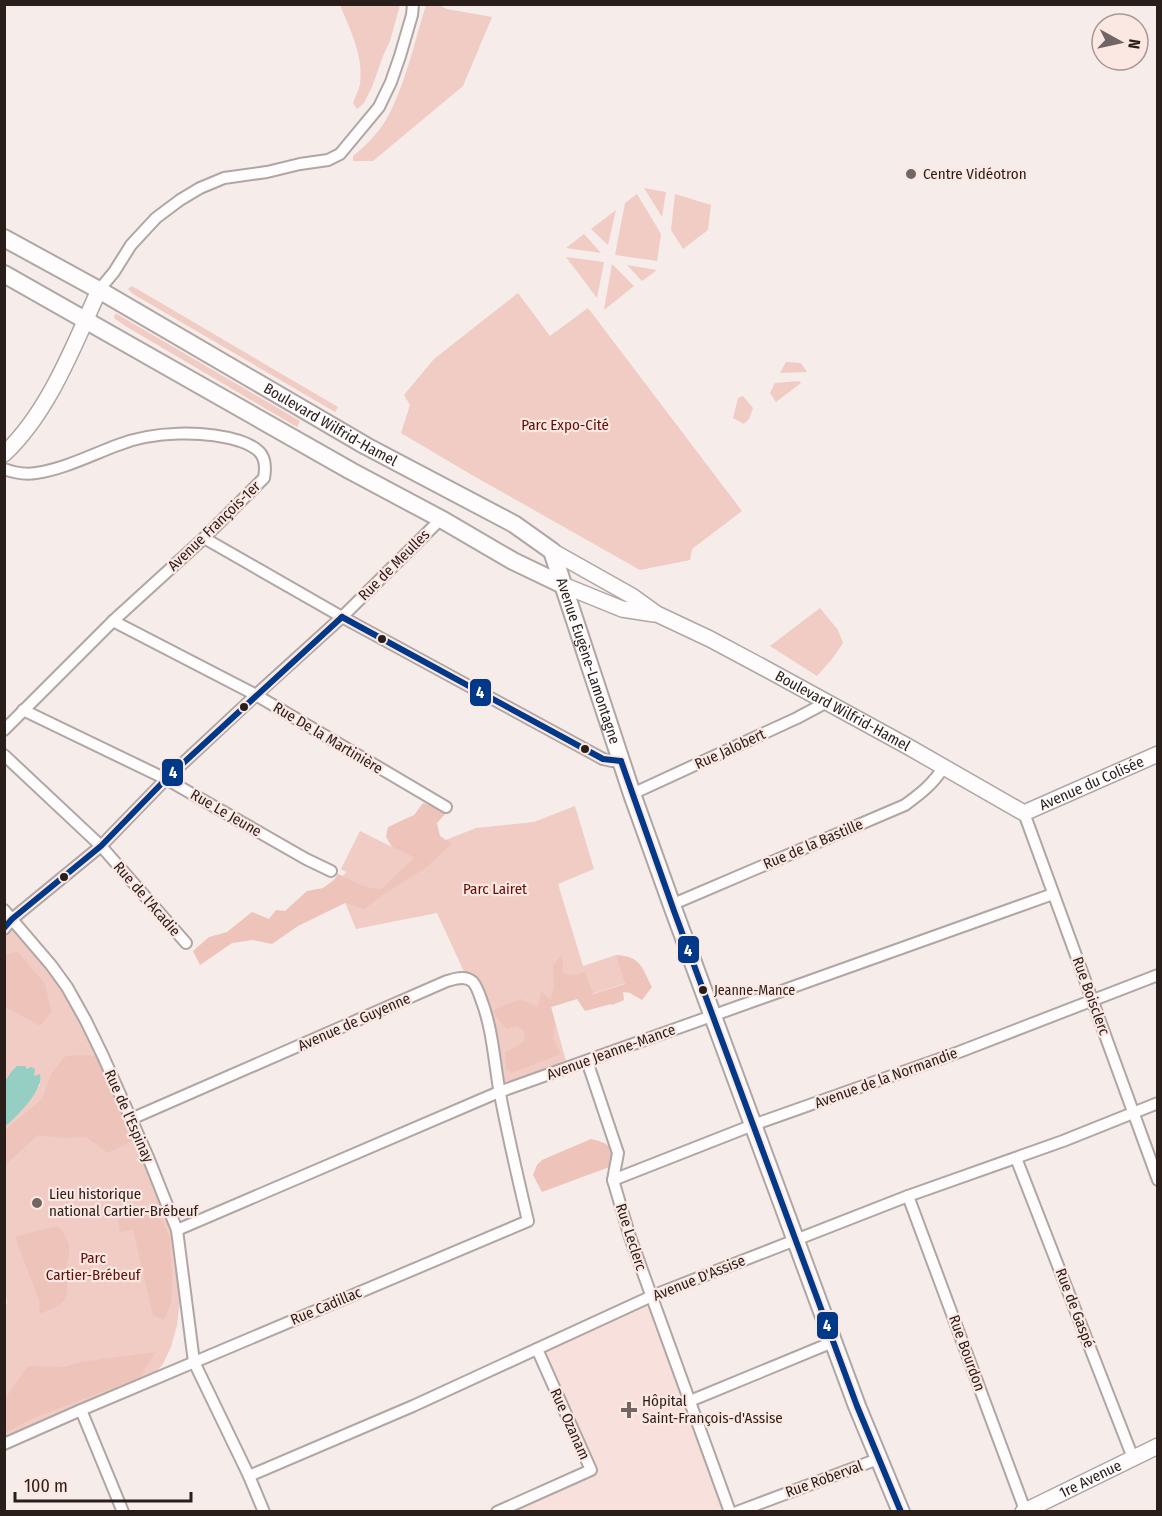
<svg xmlns="http://www.w3.org/2000/svg" width="1162" height="1516" font-family="'Fira Sans Condensed',sans-serif">
	<style>
		.built { fill: #f8e1dc }
		.green { fill: #f0ccc4 }
		.forest { fill: #edc3ba }
		.water { fill: #95cec2 }
		.lines { fill: none; stroke-linecap: round; stroke-linejoin: round }
		.street-casing { stroke: #b0a6a3; stroke-width: 14 }
		.secondary-casing { stroke: #b0a6a3; stroke-width: 18 }
		.primary-casing { stroke: #b0a6a3; stroke-width: 20 }
		.street { stroke: #fefcfc; stroke-width: 10 }
		.secondary { stroke: #fefcfc; stroke-width: 15 }
		.primary { stroke: #fefcfc; stroke-width: 16 }
		.bus-1-casing { stroke: #fce8e3; stroke-width: 10 }
		.bus-1 { stroke: #013888; stroke-width: 6 }
		.poi-dot { fill: #716663; stroke: #fce8e3; stroke-width: 2 }
		.bus-dot { fill: #2a1e1b; stroke: #fce8e3; stroke-width: 2 }
		.labels { text-anchor: middle; stroke-width: 4.5; stroke-linejoin: round; paint-order: stroke }
		.bus-label { font-size: 14px; fill: #2a1e1b; stroke: #fce8e3; text-anchor: start }
		.poi-label { font-size: 15px; fill: #2a1e1b; stroke: #fce8e3; text-anchor: start }
		.street-label { font-size: 15px; fill: #2a1e1b; stroke: #fce8e3 }
		.park-label { font-size: 15px; fill: #610f04; stroke: #fce8e3 }
		.line-badge { stroke: #fce8e3; stroke-width: 2 }
		.badge-label { font-size: 16px; text-anchor: middle; font-weight: bold; fill: #fff }
	</style>
	<rect width="100%" height="100%" fill="#f6ece9"/>
	<polygon class="built" points="652,1296 731,1511 497,1512 590,1470 537,1349"/>
	<g class="green">
		<path d="M 340,5 L 400,5 L 390,41 L 383,56 L 372,87 L 364,103 L 357,109 L 353,103 C 355,97 359,90 360,84 C 364,57 350,29 340,5 Z"/>
		<path d="M 426,5 L 439,5 L 447,9 L 492,17 L 463,86 L 373,161 L 353,161 L 353,156 C 366,146 379,132 387,118 C 405,86 415,40 426,5 Z"/>
		<polygon points="644,188 666,192 662,217"/>
		<polygon points="637,194 661,234 657,261 615,255 625,203"/>
		<polygon points="675,194 711,205 708,230 683,249 671,230"/>
		<polygon points="616,210 608,245 591,229"/>
		<polygon points="584,234 601,253 566,248"/>
		<polygon points="566,257 604,262 597,298"/>
		<polygon points="612,264 634,286 604,310"/>
		<polygon points="627,265 657,270 642,281"/>
		<polygon points="132,286 338,407 335,412 133,294 128,289"/>
		<polygon points="518,293 550,336 588,308 742,511 692,549 690,560 640,570 472,475 401,433 410,405 404,395 434,359"/>
		<polygon points="115,314 117,314 300,421 297,427 127,327 114,318"/>
		<polygon points="786,362 801,363 807,372 780,373"/>
		<polygon points="799,381 801,383 776,402 770,393 775,383"/>
		<polygon points="743,396 753,408 749,419 744,424 733,418 738,398"/>
		<polygon points="820,608 838,630 843,643 832,659 817,676 770,646"/>
		<polygon points="575,806 594,869 558,884 583,966 616,955 626,983 551,1007 568,1068 499,1092 487,1014 467,978 437,913 356,929 337,883 346,872 341,869 360,831 414,858 423,849 476,828 534,822"/>
		<polygon points="12,919 67,987 177,1230 183,1276 177,1325 171,1347 163,1364 144,1384 5,1444 4,1313 7,1302 4,1283 5,1127 15,1117 40,1085 33,1077 35,1069 11,1072 5,1081 5,929"/>
	</g>
	<g class="forest">
		<polygon points="423,803 448,811 437,823 440,836 452,844 424,869 387,892 364,909 345,903 298,926 272,944 253,940 232,943 200,965 193,951 209,937 227,932 252,912 269,919 276,910 285,911 307,891 323,888 334,880 338,874 365,887 382,889 414,858 392,847 386,837 388,827 414,815"/>
		<polygon points="17,951 45,984 51,1012 40,1026 19,1014 5,1007 5,955"/>
		<path d="M 616,955 C 641,956 642,968 652,987 L 642,1000 L 630,993 L 623,992 L 624,1000 L 612,1005 L 611,1004 L 585,1011 L 577,999 L 551,1007 L 555,1023 L 553,1038 L 561,1054 L 512,1073 L 506,1070 L 505,1052 L 519,1045 L 525,1040 L 524,1031 L 516,1026 L 507,1029 L 501,1023 L 493,1011 L 507,1004 L 521,999 L 538,1007 L 541,991 L 551,1000 L 554,987 L 553,965 L 561,956 L 563,960 L 563,972 C 571,976 577,975 585,972 L 593,994 L 625,984 Z"/>
		<polygon points="80,1055 103,1056 139,1137 108,1153 86,1137 63,1138 38,1135 5,1165 5,1130 42,1099 51,1074 66,1056"/>
		<path d="M 591,1139 C 608,1143 614,1147 620,1163 L 542,1192 L 533,1175 L 537,1165 L 542,1160 Z"/>
		<polygon points="143,1208 160,1215 170,1238 172,1274 171,1303 164,1320 153,1315 133,1230 120,1232 118,1219 126,1210"/>
		<path d="M 57,1226 C 62,1229 63,1232 66,1237 C 73,1252 66,1259 66,1275 C 66,1283 69,1291 65,1299 C 60,1307 48,1310 40,1314 L 39,1300 L 15,1237 Z"/>
		<polygon points="156,1352 139,1378 31,1419 5,1433 5,1399 28,1366 65,1367 81,1362"/>
	</g>
	<path class="water" d="M 17,1066 L 25,1066 L 27,1069 L 31,1067 L 35,1069 L 34,1076 L 40,1074 C 44,1090 17,1116 5,1127 L 5,1081 L 11,1072 Z"/>
	<g class="lines">
		<g class="street-casing">
			<g id="street">
				<polyline points="99,290 114,272 131,245 156,218 180,200 200,188 224,178 267,172 300,164 328,160 340,154 379,107 391,82 400,56 412,15 413,4"/>
				<path d="M 4,469 C 15,473 24,475 36,473 C 64,469 91,455 118,445 C 153,431 204,430 240,441 C 260,448 268,456 264,478 L 204,538 L 113,621 L 4,730"/>
				<polyline points="204,538 342,617 603,759 612,761 621,761"/>
				<polyline points="113,621 256,695 446,807"/>
				<polyline points="23,710 166,779 306,859 331,871"/>
				<polyline points="4,755 101,846 186,943"/>
				<polyline points="632,794 797,718 827,702"/>
				<polyline points="1024,813 1158,1180"/>
				<path d="M 671,905 L 905,805 C 920,794 933,784 943,768"/>
				<polyline points="4,910 51,965 67,987 86,1021 103,1056 148,1157 177,1230 194,1362 249,1476 264,1512"/>
				<polyline points="4,929 12,919 101,846 166,779 256,695 342,617 441,519"/>
				<polyline points="587,1061 618,1153 613,1180 630,1237 730,1512"/>
				<polyline points="1016,1158 1133,1458"/>
				<polyline points="613,1180 753,1125 959,1052 1158,975"/>
				<polyline points="908,1196 1025,1510"/>
				<polyline points="177,1230 499,1092 1053,894"/>
				<polyline points="690,1401 833,1342"/>
				<polyline points="81,1410 123,1512"/>
				<path d="M 4,1444 L 81,1410 L 528,1221 C 518,1179 508,1136 500,1094 C 494,1062 493,1030 481,999 C 479,993 477,987 473,982 C 465,975 455,979 447,981 L 131,1119"/>
				<polyline points="249,1476 413,1406 652,1296 908,1196 1063,1141 1158,1103"/>
				<polyline points="497,1512 591,1470 537,1349"/>
				<polyline points="737,1512 878,1459"/>
			</g>
		</g>
		<g class="secondary-casing">
			<g id="secondary">
				<path d="M 4,454 C 49,412 74,345 99,290"/>
				<path id="s1" d="M 552,551 L 632,596 L 657,614 L 710,639 L 768,670 L 907,746 L 1024,813 L 1158,754"/>
				<polyline points="563,585 622,609 654,614"/>
				<path id="s2" d="M 1023,1512 L 1158,1446"/>
			</g>
		</g>
		<g class="primary-casing">
			<g id="primary">
				<path id="s3" d="M 4,238 L 99,290 L 366,446 L 514,524 L 552,551 L 632,794 L 674,911 L 857,1406 L 901,1512"/>
				<polyline points="4,274 351,471 441,519 513,561 563,585"/>
			</g>
		</g>
		<use href="#street" class="street"/>
		<use href="#secondary" class="secondary"/>
		<use href="#primary" class="primary"/>
		<g class="bus-1-casing">
			<g id="bus-1">
				<polyline points="342,617 603,759 621,761"/>
				<polyline points="621,761 674,911 857,1406 901,1512"/>
				<polyline points="4,928 12,919 101,846 166,779 342,617"/>
			</g>
		</g>
		<use href="#bus-1" class="bus-1"/>
	</g>
	<g class="poi-dot">
		<circle cx="911" cy="174" r="6"/>
		<circle cx="37" cy="1203" r="6"/>
		<path d="M626 1401h6v6h6v6h-6v6h-6v-6h-6v-6h6z"/>
	</g>
	<g class="bus-dot">
		<circle cx="382" cy="639" r="5"/>
		<circle cx="244" cy="707" r="5"/>
		<circle cx="585" cy="749" r="5"/>
		<circle cx="64" cy="877" r="5"/>
		<circle cx="703" cy="990" r="5"/>
	</g>
	<g class="labels">
		<g class="bus-label">
			<text x="714" y="995">Jeanne-Mance</text>
		</g>
		<g class="poi-label">
			<text x="923" y="179">Centre Vidéotron</text>
			<text x="49" y="1199">Lieu historique<tspan x="49" dy="17">national Cartier-Brébeuf</tspan></text>
			<text x="642" y="1406">Hôpital<tspan x="642" dy="17">Saint-François-d'Assise</tspan></text>
		</g>
		<g class="street-label">
			<text dy="5" stroke="none"><textPath href="#s3" startOffset="376">Boulevard Wilfrid-Hamel</textPath></text>
			<text transform="translate(214 526) rotate(-44)" y="5">Avenue François-1er</text>
			<text transform="translate(394 565) rotate(-45)" y="5">Rue de Meulles</text>
			<text dy="5" stroke="none"><textPath href="#s3" startOffset="747">Avenue Eugène-Lamontagne</textPath></text>
			<text dy="5" stroke="none"><textPath href="#s1" startOffset="332">Boulevard Wilfrid-Hamel</textPath></text>
			<text transform="translate(328 738) rotate(31)" y="5">Rue De la Martinière</text>
			<text transform="translate(730 749) rotate(-25)" y="5">Rue Jalobert</text>
			<text dy="5" stroke="none"><textPath href="#s1" startOffset="614">Avenue du Colisée</textPath></text>
			<text transform="translate(226 813) rotate(30)" y="5">Rue Le Jeune</text>
			<text transform="translate(813 844) rotate(-23)" y="5">Rue de la Bastille</text>
			<text transform="translate(147 899) rotate(49)" y="5">Rue de l'Acadie</text>
			<text transform="translate(1091 996) rotate(70)" y="5">Rue Boisclerc</text>
			<text transform="translate(354 1022) rotate(-24)" y="5">Avenue de Guyenne</text>
			<text transform="translate(611 1052) rotate(-20)" y="5">Avenue Jeanne-Mance</text>
			<text transform="translate(886 1078) rotate(-20)" y="5">Avenue de la Normandie</text>
			<text transform="translate(129 1116) rotate(66)" y="5">Rue de l'Espinay</text>
			<text transform="translate(631 1237) rotate(72)" y="5">Rue Leclerc</text>
			<text transform="translate(699 1278) rotate(-22)" y="5">Avenue D'Assise</text>
			<text transform="translate(326 1306) rotate(-23)" y="5">Rue Cadillac</text>
			<text transform="translate(1075 1308) rotate(69)" y="5">Rue de Gaspé</text>
			<text transform="translate(967 1353) rotate(70)" y="5">Rue Bourdon</text>
			<text transform="translate(570 1424) rotate(66)" y="5">Rue Ozanam</text>
			<text transform="translate(824 1479) rotate(-20)" y="5">Rue Roberval</text>
			<text dy="5" stroke="none"><textPath href="#s2" startOffset="75">1re Avenue</textPath></text>
		</g>
		<g class="park-label">
			<text x="565" y="430">Parc Expo-Cité</text>
			<text x="495" y="894">Parc Lairet</text>
			<text x="93" y="1263">Parc<tspan x="93" dy="17">Cartier-Brébeuf</tspan></text>
		</g>
	</g>
	<g class="line-badge">
		<rect x="469" y="678" width="23" height="29" rx="6" fill="#013888"/>
		<rect x="161" y="758" width="23" height="29" rx="6" fill="#013888"/>
		<rect x="677" y="935" width="23" height="29" rx="6" fill="#013888"/>
		<rect x="816" y="1311" width="23" height="29" rx="6" fill="#013888"/>
	</g>
	<g class="badge-label">
		<text x="480" y="698">4</text>
		<text x="173" y="778">4</text>
		<text x="688" y="956">4</text>
		<text x="827" y="1331">4</text>
	</g>
	<rect width="1162" height="1516" fill="none" stroke="#2a1e1b" stroke-width="12"/>
	<g transform="translate(1120 42) rotate(98)"><circle r="28" fill="#fce8e3" stroke="#a89793" stroke-width="1.5"/>
	<path d="M0-4.5L10 22L0 15L-10 22Z" fill="#716663"/>
	<text y="-9" font-size="16" font-weight="bold" text-anchor="middle" fill="#2a1e1b">N</text>
	</g>
	<path d="M15 1492v9h176v-9" fill="none" stroke="#2a1e1b" stroke-width="3"/>
	<text x="24" y="1492" font-size="18" fill="#2a1e1b" stroke="#fce8e3" stroke-width="4.5" paint-order="stroke">100 m</text>
</svg>
